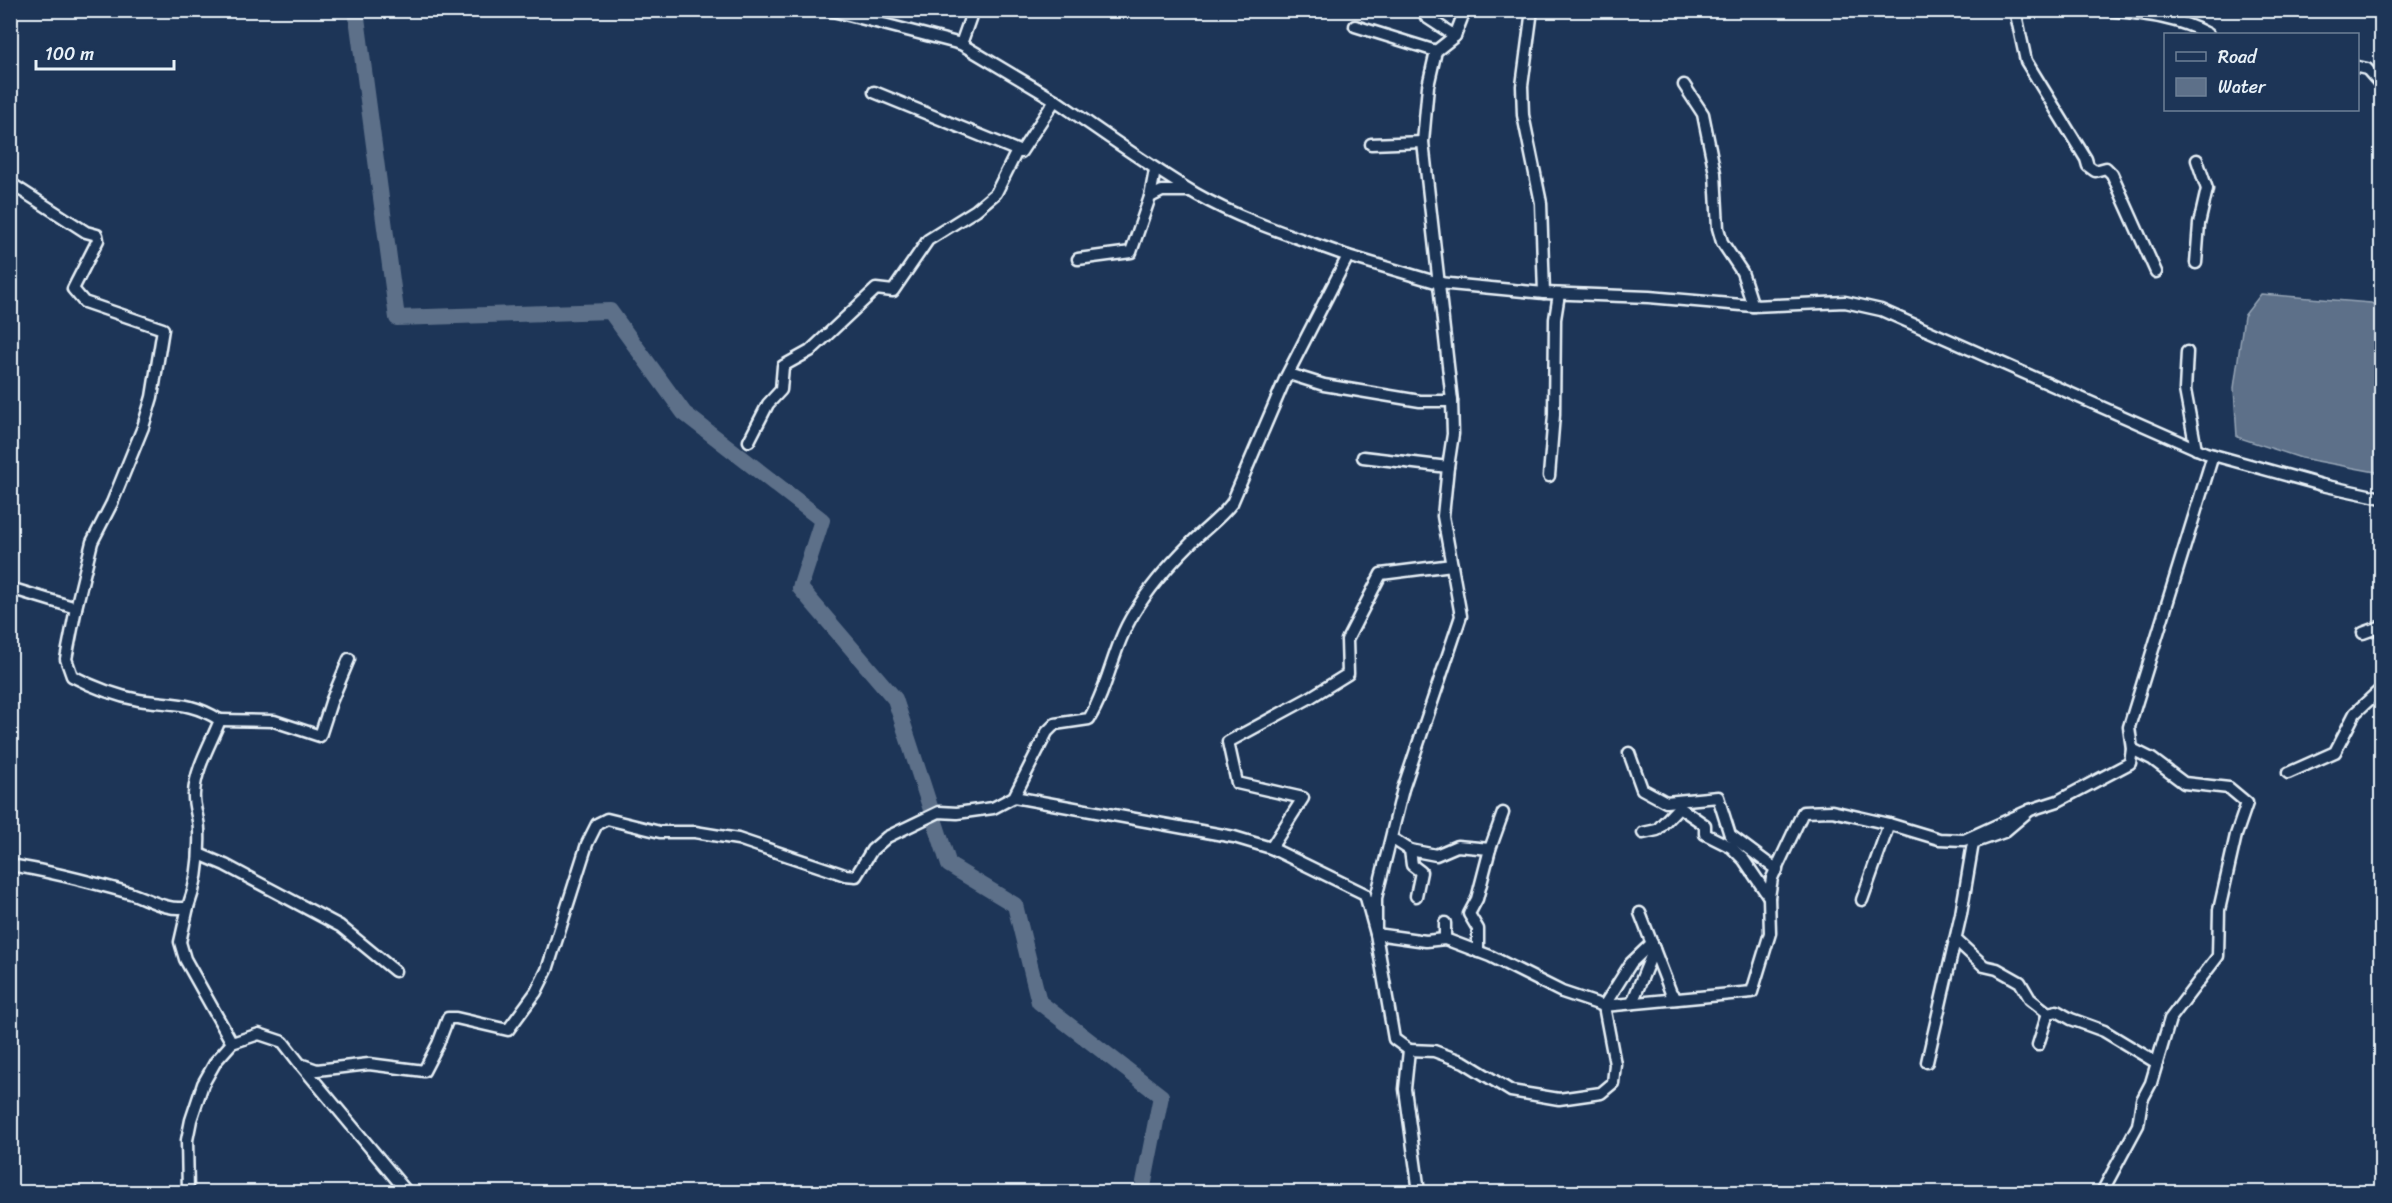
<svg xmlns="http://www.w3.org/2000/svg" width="2392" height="1203" font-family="Sriracha,sans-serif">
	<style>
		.water { fill: #5d7089; stroke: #95a4b5; stroke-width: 1.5 }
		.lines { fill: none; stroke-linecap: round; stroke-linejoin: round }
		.river { stroke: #5d7089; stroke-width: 16 }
		.minor-casing { stroke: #e8f1f8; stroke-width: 15 }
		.minor { stroke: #1d3557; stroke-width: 10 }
	</style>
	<rect width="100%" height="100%" fill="#1d3557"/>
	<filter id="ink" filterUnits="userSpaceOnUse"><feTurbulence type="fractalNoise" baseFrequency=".0167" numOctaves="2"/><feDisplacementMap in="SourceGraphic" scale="12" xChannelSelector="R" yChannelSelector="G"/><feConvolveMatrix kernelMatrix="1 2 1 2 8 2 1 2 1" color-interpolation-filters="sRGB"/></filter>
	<g filter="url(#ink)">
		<polygon class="water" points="2261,294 2371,303 2381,308 2381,473 2301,458 2237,437 2234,388 2244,316"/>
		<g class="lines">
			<polyline class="river" points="356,10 397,318 610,311 684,413 822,520 800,588 895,699 949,865 1015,905 1039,1002 1161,1096 1142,1192"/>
			<g class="minor-casing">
				<g id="minor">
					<polyline points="829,10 961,44 1055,100"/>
					<polyline points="1426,10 1426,17 1455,36"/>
					<polyline points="1532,10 1522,86 1523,115 1541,203 1544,293"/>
					<polyline points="2015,10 2026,61 2086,159 2088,166 2095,171 2106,168 2112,174 2156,272"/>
					<path d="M 2108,10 C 2144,14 2177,17 2208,34"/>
					<polyline points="1355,26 1436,51"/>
					<polyline points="961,44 972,13"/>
					<polyline points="2358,67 2367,69 2382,86"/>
					<polyline points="1684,85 1703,114 1715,173 1718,228 1722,242 1742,272 1753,306"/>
					<path d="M 874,92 L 1021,152 L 1055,100 C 1102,132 1147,165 1196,194 C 1243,221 1296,237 1348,256"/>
					<polyline points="1371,144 1423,142"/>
					<polyline points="1155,170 1150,197 1162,191 1189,191"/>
					<polyline points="10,183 86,232 97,235 98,240 73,289 84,302 163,329 152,397 143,427 112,503 92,542 76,608"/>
					<polyline points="1078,259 1131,252 1150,197"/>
					<polyline points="2196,263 2199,224 2207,189 2197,160"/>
					<polyline points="2187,352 2185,390 2196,449"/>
					<polyline points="1289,374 1324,385 1420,401 1452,401"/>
					<polyline points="749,441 768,404 781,390 783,366 810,351 876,289 893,291 928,240 976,210 996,193 1017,151"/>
					<polyline points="1363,457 1448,467 1453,434 1452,401 1423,142 1428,86 1436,51 1455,36 1465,10"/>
					<polyline points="1549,476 1554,415 1555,319 1559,294"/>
					<path d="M 10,588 L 76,608 L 66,659 L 72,676 C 93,687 116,696 139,700 C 171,705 190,701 220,720 C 211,743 195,769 194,794 C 193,806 199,818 199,830 C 200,857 197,883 188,907 C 169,912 148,899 130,893 C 91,882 50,871 10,865"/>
					<polyline points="2363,633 2382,626"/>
					<polyline points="220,720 274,721 320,736 331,702 349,659"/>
					<polyline points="1629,753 1642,789 1666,802 1718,797 1730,835 1777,870"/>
					<polyline points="2288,773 2335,752 2355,713 2382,688"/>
					<polyline points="1014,797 1234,837 1271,848 1365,894 1376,934 1426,941 1445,939 1490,956 1562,992 1604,1006 1752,992 1770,933 1769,897 1772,878 1803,812 1832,811 1889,824 1939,839 1964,840 2030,810"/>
					<polyline points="1643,833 1657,830 1679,807 1705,825 1705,834 1731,847 1744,860 1769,897"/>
					<polyline points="1391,840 1396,841 1410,850 1412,865 1421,872 1416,896"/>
					<polyline points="1271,848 1303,798 1237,783 1228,742 1311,697 1348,674 1347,640 1381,574 1452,565"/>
					<polyline points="1410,850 1436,855 1457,846 1490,849 1503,813"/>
					<polyline points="199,854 225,865 340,926 395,971"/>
					<polyline points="1862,900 1889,824"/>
					<polyline points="188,907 180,942 185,959 232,1043"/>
					<polyline points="1640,913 1671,993 1677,999"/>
					<polyline points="1445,939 1445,923"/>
					<polyline points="1956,940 1984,966 1997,969 2020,982 2030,999 2048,1013 2057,1011 2071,1019 2104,1031 2157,1063"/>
					<polyline points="1478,952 1478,929 1469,914 1477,899 1490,849"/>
					<polyline points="1632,1003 1654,949"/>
					<polyline points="2038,1045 2048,1013"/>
					<polyline points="1409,1050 1434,1051 1464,1062 1511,1091 1559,1099 1601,1093 1613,1083 1615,1064 1604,1006 1631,963 1652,943"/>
					<polyline points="1927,1062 1961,914 1973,843 2004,832 2030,810 2058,801 2130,763 2132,749"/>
					<polyline points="302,1066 407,1192"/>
					<path d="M 188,1192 L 187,1140 L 191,1120 L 203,1084 L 216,1061 L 232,1043 L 259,1034 L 283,1042 L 300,1064 L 317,1070 L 369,1064 L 424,1071 L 438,1044 L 448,1018 L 456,1018 L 508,1030 L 536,992 L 547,970 L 587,844 L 597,824 L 607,819 L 660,832 L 695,832 L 738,839 L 845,875 L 856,876 L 872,850 L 887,837 L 939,812 L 957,813 L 993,808 L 1014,797 L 1047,732 L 1055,724 L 1089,719 C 1109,686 1113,646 1134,613 C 1149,588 1168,566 1189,545 C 1203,530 1219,520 1232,503 L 1286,377 L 1348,256 L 1439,283 L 1544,293 L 1649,297 L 1753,306 L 1845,302 L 1881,310 L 2206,453 L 2322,485 L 2382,498"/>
					<polyline points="1419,1192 1405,1089 1409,1050 1394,1039 1376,934 1376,898 1403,789 1461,616 1443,516 1448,467"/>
					<polyline points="2102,1192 2138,1125 2142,1100 2151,1083 2170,1019 2218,956 2219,910 2236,835 2247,803 2229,788 2184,783 2152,759 2132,749 2129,727 2213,455"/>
				</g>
			</g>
			<use href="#minor" class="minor"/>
		</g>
	</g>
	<rect width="2392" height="1203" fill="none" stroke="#1d3557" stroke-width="36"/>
	<rect x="18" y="18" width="2356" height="1167" fill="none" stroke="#e8f1f8" stroke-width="2" filter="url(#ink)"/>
	<rect x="2164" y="33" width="195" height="78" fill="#1d3557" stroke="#6e8097" stroke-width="1.5"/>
	<rect x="2176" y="52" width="30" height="9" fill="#1d3557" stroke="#6e8097" stroke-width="1.5"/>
	<text x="2218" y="63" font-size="18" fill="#e8f1f8">Road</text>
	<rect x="2176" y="78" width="30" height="18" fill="#5d7089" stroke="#6e8097" stroke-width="1.5"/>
	<text x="2218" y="93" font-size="18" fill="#e8f1f8">Water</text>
	<path d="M36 60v9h138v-9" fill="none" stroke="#e8f1f8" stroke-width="3"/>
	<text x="45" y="60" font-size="18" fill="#e8f1f8" stroke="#1d3557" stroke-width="4.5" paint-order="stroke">100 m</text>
</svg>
